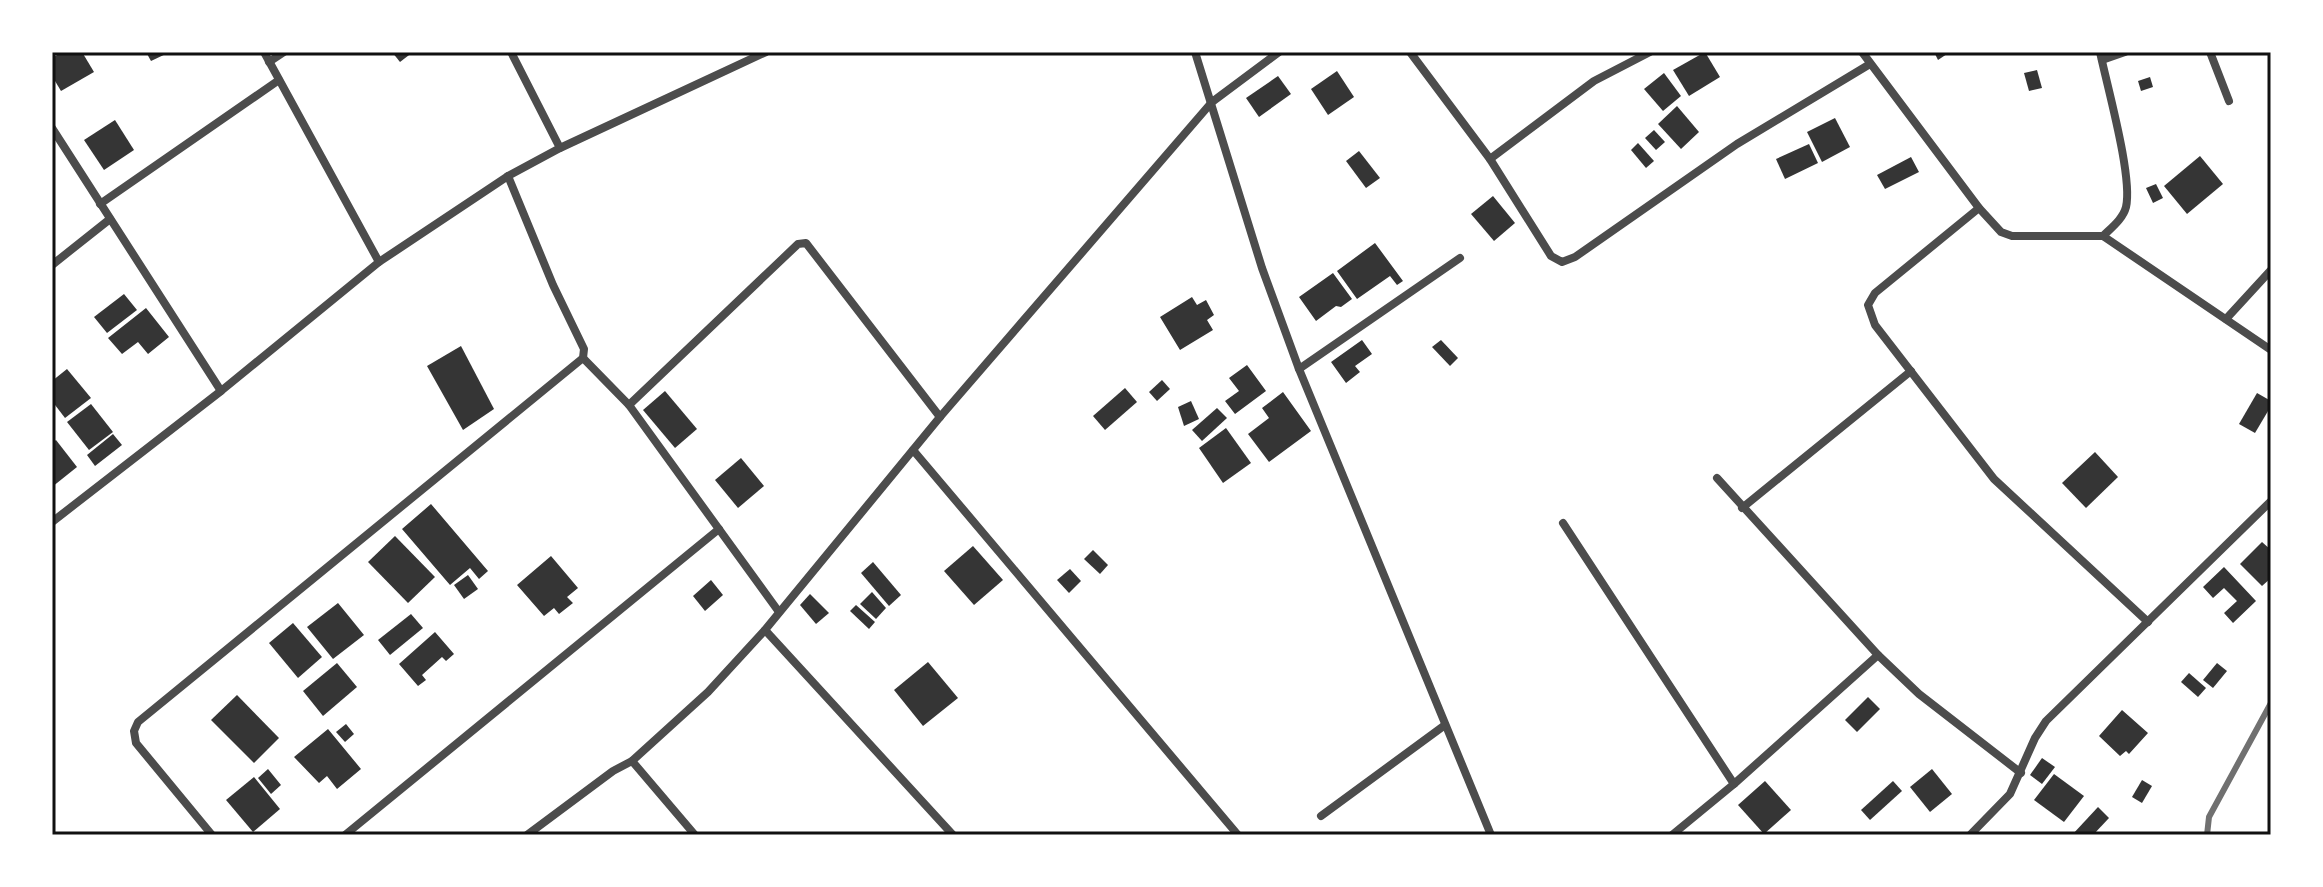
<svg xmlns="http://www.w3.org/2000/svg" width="2323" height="887" font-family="'Zilla Slab',serif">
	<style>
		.building { fill: #353535 }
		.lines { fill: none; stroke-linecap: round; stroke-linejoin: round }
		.minor { stroke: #4c4c4c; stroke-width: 8 }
		.rail { stroke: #707070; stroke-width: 6 }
		.neatline { fill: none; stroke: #111; stroke-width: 3 }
	</style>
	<rect width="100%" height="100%" fill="#fff"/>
	<g class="building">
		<polygon points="62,52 82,52 94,72 61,91 52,76 52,58"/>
		<polygon points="146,52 170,52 151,61"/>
		<polygon points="392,52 413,52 400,62"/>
		<polygon points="1705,52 1720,77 1689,96 1673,70"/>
		<polygon points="1934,52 1950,52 1938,60"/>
		<polygon points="2037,70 2042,88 2029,91 2024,73"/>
		<polygon points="1337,71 1354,97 1328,115 1311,89"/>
		<polygon points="1664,73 1681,96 1663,111 1644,89"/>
		<polygon points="1278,76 1291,94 1259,117 1246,98"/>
		<polygon points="2150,77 2153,87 2141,91 2138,81"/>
		<polygon points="1677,106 1699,132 1681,149 1658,124"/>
		<polygon points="1835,118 1850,147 1822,162 1807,132"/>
		<polygon points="115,120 134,150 104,170 84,140"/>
		<polygon points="1654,130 1665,142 1656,150 1645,138"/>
		<polygon points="1638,143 1654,161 1646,168 1631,150"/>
		<polygon points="1809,144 1818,163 1785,179 1776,159"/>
		<polygon points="1359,151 1380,178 1366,188 1346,161"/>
		<polygon points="2200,156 2223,184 2187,214 2164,186"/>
		<polygon points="1911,157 1919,172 1885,189 1877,175"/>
		<polygon points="2156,184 2163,198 2153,203 2146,188"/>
		<polygon points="1493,196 1515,223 1494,241 1471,214"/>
		<polygon points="1375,243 1403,281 1397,285 1390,276 1357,299 1337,271"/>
		<polygon points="1333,273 1352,299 1341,307 1336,306 1316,321 1299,297"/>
		<polygon points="124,294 137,310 107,333 94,317"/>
		<polygon points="1192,297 1197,305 1206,300 1214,315 1207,320 1213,330 1180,350 1160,317"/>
		<polygon points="146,308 169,337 148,354 138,342 122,354 108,338"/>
		<polygon points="1362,340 1372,354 1355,366 1360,372 1346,383 1331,362"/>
		<polygon points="1441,340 1458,358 1450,366 1432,347"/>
		<polygon points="461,346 494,409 463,430 427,366"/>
		<polygon points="1247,365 1266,391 1235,414 1225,401 1239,391 1229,378"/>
		<polygon points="67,369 91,398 65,418 52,401 52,381"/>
		<polygon points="1162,380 1170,389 1157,401 1149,392"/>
		<polygon points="1125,388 1137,402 1105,430 1093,416"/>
		<polygon points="665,391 697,429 675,448 643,410"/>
		<polygon points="1283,392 1311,431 1269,462 1248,434 1269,418 1262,408"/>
		<polygon points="2257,393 2271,401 2271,406 2255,433 2239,424"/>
		<polygon points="1191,401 1199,419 1184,426 1178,407"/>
		<polygon points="91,404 113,432 89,450 67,422"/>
		<polygon points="1217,408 1227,418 1202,441 1192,430"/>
		<polygon points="1226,428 1251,463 1223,483 1199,448"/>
		<polygon points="113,434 122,445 95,466 87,455"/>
		<polygon points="56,440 77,467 52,487 52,443"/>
		<polygon points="2095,452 2118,477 2086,508 2062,483"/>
		<polygon points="741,458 764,486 738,508 715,480"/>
		<polygon points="431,504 488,571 479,579 470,568 450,585 402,529"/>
		<polygon points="395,536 435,577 408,603 368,562"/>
		<polygon points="2262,542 2271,550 2271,578 2262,586 2240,564"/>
		<polygon points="973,546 1003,580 974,605 944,571"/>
		<polygon points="1093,550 1108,565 1100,574 1084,559"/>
		<polygon points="551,556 578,588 567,597 573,603 559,614 554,608 544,616 517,585"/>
		<polygon points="873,562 901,595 889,606 861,573"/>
		<polygon points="2224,567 2256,601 2233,623 2224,613 2237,601 2224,588 2213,598 2203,587"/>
		<polygon points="1070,569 1081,581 1069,593 1057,580"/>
		<polygon points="468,575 478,589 464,599 454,585"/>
		<polygon points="711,580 723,595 705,611 693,596"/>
		<polygon points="872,592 886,608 876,619 860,604"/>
		<polygon points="810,594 829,613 816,624 800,605"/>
		<polygon points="338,603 364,635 333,659 307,627"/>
		<polygon points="856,605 875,622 869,629 850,611"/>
		<polygon points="411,614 423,628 390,655 378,640"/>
		<polygon points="293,623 322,657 298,678 269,643"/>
		<polygon points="435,632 454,654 446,661 442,657 422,675 426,680 418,686 399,664"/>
		<polygon points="928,662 958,698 923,726 894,690"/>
		<polygon points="337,663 357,687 323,716 303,691"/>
		<polygon points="2217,663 2227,671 2213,688 2203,680"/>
		<polygon points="2189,673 2206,688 2198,697 2181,682"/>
		<polygon points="237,695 279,738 254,763 211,720"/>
		<polygon points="1868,697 1880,709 1857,732 1845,720"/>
		<polygon points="2122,710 2148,733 2129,754 2126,751 2120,756 2099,736"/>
		<polygon points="346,724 354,734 345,742 336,732"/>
		<polygon points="328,729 361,769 337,789 327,776 319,783 294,757"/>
		<polygon points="2042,758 2055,767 2042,784 2030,775"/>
		<polygon points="268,769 281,785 271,794 258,778"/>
		<polygon points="1932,769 1952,794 1930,812 1910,787"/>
		<polygon points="2054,774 2084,796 2064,822 2034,800"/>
		<polygon points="254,777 280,809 253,832 226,800"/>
		<polygon points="2142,780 2152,786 2142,803 2132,797"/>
		<polygon points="1765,781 1791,810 1764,834 1738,805"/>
		<polygon points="1893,781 1902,791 1870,820 1861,810"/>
		<polygon points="2098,807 2109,818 2093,835 2072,835"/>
	</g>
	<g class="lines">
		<g class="minor">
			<polyline points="264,52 379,262"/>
			<polyline points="511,52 560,148"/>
			<polyline points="1195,52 1262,268 1299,369 1491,835"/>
			<polyline points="1410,52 1490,159 1551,256 1562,262 1575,257 1737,144 1870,64"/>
			<polyline points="1862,52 1979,208 2001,232 2012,236 2103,236 2271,350"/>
			<path d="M 2100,52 C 2107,86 2133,177 2126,207 C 2123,219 2111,228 2103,236"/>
			<polyline points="2210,52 2229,101"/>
			<polyline points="2102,60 2125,52"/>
			<polyline points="269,62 284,52"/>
			<polyline points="52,128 221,391"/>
			<polyline points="1490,159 1594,81 1650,52"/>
			<polyline points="100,204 279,80"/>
			<polyline points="1979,208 1875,293 1868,305 1875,325 1994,479 2148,622"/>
			<polyline points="52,265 110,219"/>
			<polyline points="2226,319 2271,270"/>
			<polyline points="583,358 629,405 798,244 806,243 940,417"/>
			<polyline points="1299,369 1460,258"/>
			<polyline points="629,405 779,612"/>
			<polyline points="913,450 1238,835"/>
			<polyline points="1717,478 1878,655 1919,694 2021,773"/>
			<polyline points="1742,508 1911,371"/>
			<polyline points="52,522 221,391 379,262 508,176 560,148 766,52"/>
			<polyline points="1563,523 1734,784"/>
			<polyline points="765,630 953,835"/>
			<polyline points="632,761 695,835"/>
			<polyline points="1321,816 1445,725"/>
			<polyline points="212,835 136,743 134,731 138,722 583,358 584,349 553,285 508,176"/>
			<polyline points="345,835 719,529"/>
			<polyline points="527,835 613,771 632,761 708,692 765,630 940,417 1212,102 1279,52"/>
			<polyline points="1672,835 1734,784 1878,655"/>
			<polyline points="1970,835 2010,794 2035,738 2046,721 2271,501"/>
		</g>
		<polyline class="rail" points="2207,835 2209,817 2271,703"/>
	</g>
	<rect width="2323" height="887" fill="none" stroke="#ffffff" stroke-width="108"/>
	<rect x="54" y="54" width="2215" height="779" class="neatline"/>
</svg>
